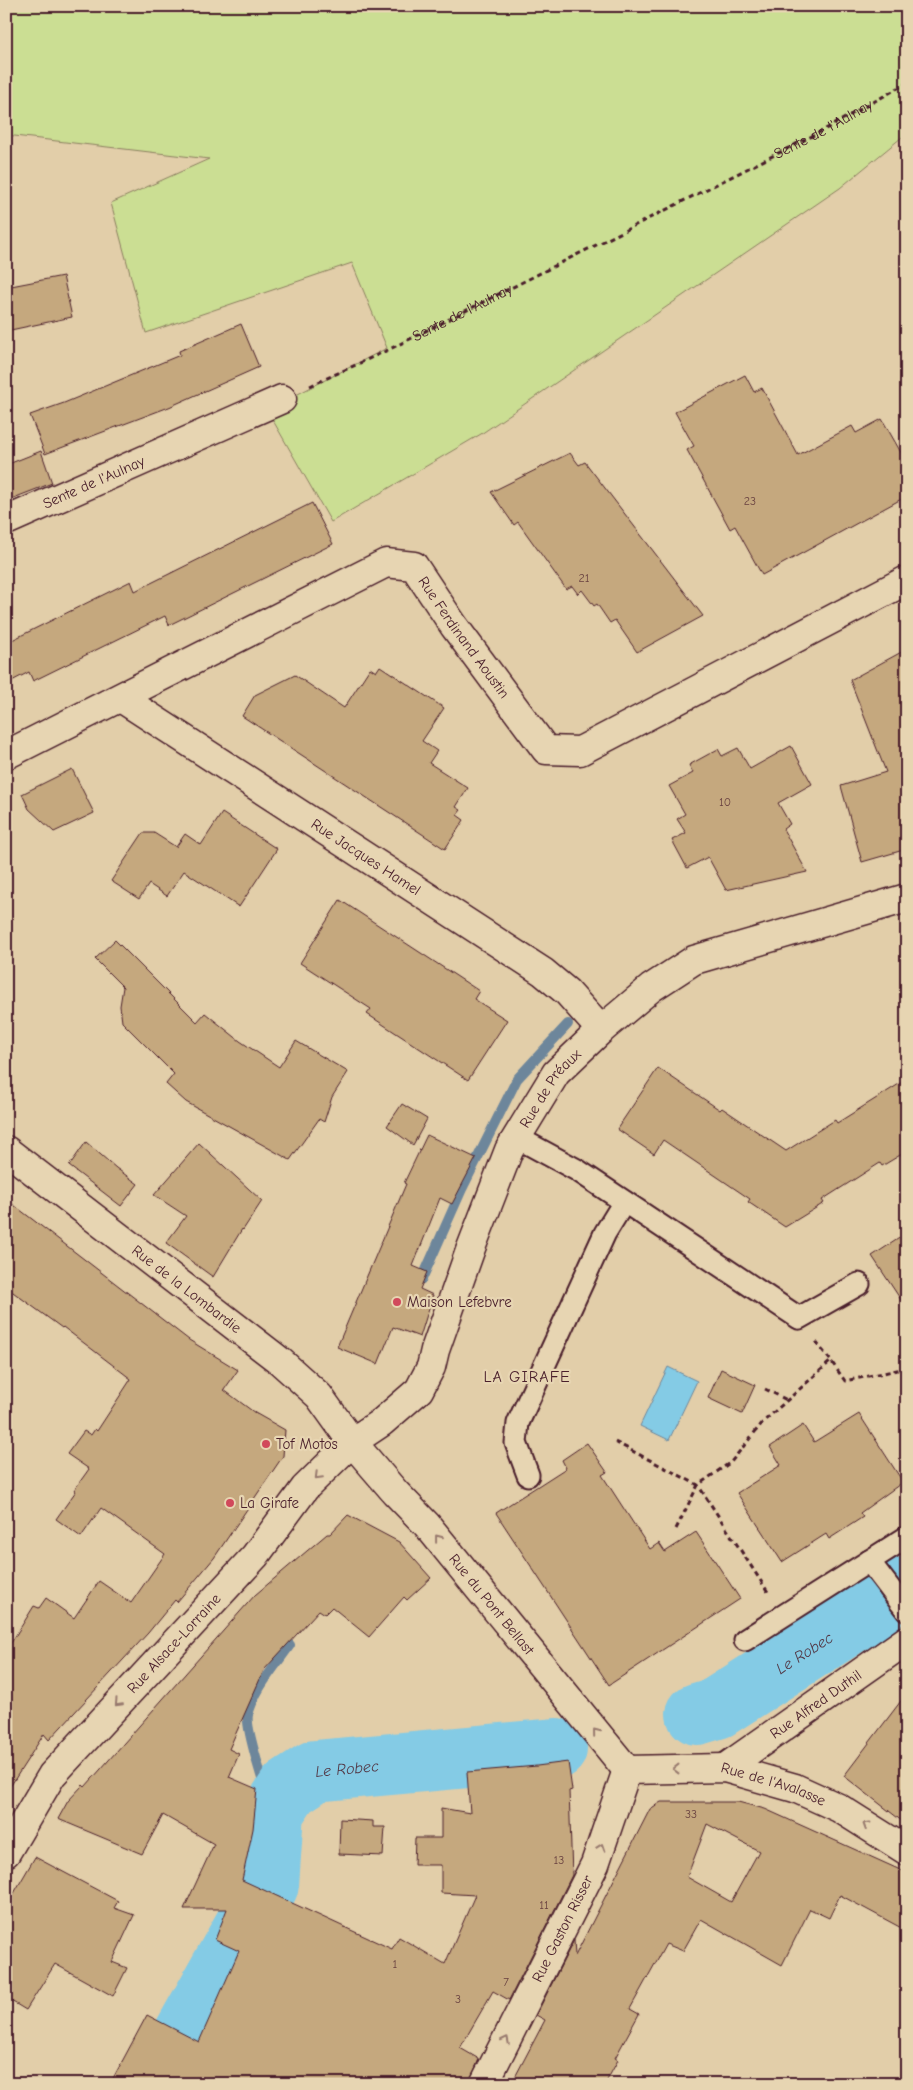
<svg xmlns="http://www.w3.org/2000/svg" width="913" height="2090" font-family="'Comic Neue',sans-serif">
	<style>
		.green { fill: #cbde93; stroke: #8a7e5f }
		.water { fill: #84cbe5; stroke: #6d869b }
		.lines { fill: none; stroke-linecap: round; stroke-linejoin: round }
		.stream { stroke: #6d869b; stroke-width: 10 }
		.river { stroke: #84cbe5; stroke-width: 62 }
		.building { fill: #c5a87e; stroke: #4a1f2b; fill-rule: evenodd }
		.service-casing { stroke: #4a1f2b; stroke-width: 25 }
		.minor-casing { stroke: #4a1f2b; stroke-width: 31 }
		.tertiary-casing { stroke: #4a1f2b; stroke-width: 31 }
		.secondary-casing { stroke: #4a1f2b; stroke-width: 31 }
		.path { stroke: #4a1f2b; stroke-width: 3; stroke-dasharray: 5 4; stroke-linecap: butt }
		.service { stroke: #e7d5b2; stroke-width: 21 }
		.minor { stroke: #e7d5b2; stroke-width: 28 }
		.tertiary { stroke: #e7d5b2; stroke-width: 28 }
		.secondary { stroke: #e7d5b2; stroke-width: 28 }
		.oneway { stroke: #987a6e }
		.poi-dot { fill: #d1495b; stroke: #e7d5b2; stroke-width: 2 }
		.labels { text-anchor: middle; stroke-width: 4.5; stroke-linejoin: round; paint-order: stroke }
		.number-label { font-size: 12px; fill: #694140 }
		.street-label { font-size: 15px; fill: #4a1f2b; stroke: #e7d5b2 }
		.poi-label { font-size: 15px; fill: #4a1f2b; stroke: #e7d5b2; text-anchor: start }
		.neighbourhood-label { font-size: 16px; letter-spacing: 1px; fill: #4a1f2b; stroke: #e7d5b2 }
		.water-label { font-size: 16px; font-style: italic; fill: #533947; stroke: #e7d5b2 }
	</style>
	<rect width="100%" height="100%" fill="#e2cea9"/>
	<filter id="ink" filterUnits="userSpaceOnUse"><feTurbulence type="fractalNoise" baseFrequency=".02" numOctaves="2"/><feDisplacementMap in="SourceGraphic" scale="10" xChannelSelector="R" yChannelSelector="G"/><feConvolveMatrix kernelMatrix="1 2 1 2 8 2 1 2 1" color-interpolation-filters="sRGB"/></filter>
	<g filter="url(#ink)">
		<polygon class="green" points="6,6 907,6 907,133 840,188 481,434 331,522 267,410 387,348 352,263 146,333 111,203 209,159 6,135"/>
		<polygon class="water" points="668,1367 697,1381 669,1440 640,1426"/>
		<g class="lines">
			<g class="stream">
				<polyline points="422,1279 462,1189 517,1079 568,1024"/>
				<path d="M 273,1812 C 267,1795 245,1728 248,1715 C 255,1688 275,1667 290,1645"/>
			</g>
			<g class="river">
				<path id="s1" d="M 697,1714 L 717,1708 L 907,1587"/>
				<path id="s2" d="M 164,2084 L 178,2046 L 268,1885 L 273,1812 L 289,1788 L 315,1771 L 556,1749"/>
			</g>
		</g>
		<g class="building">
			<polygon points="63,276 72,317 6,331 6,287"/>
			<polygon points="241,324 259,367 169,407 45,454 30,415 64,403 180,355 179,351"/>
			<polygon points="745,375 754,392 762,388 798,455 852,426 856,433 882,419 907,463 907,496 762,575 735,526 730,529 687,450 694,446 675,412"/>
			<polygon points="41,451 52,483 6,501 6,465"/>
			<polygon points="570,453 579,465 585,462 703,616 637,652 615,620 610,623 597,604 594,606 582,590 578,594 572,586 566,589 518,522 514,525 491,492"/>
			<polygon points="312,503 333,544 169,625 165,616 33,681 29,672 6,684 6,643 131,581 135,591"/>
			<polygon points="907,649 907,849 862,862 841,786 886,772 850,680"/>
			<polygon points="380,666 444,708 422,741 437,751 429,763 468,788 456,807 461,810 457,815 464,820 445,849 242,716 255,695 295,675 344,708 370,668 376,672"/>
			<polygon points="791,746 812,784 778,803 790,824 783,829 807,872 726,890 708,857 687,868 672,840 686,833 677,819 685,814 669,786 693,773 689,765 718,749 722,756 738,748 750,769"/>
			<polygon points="72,769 94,813 54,832 29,809 22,794"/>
			<polygon points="222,813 277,849 239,907 184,871 167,896 149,884 139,899 111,881 143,833 154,833 176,847 185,834 201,845"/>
			<polygon points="340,900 479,991 474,999 507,1020 468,1080 367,1014 371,1009 300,963"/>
			<polygon points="115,940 197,1022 205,1013 240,1041 279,1067 296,1041 348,1072 332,1097 324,1122 319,1119 290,1160 186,1102 166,1084 174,1074 122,1022 120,1006 123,987 95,959"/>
			<polygon points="658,1068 720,1110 722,1108 786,1151 835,1120 837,1123 907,1079 907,1151 882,1166 880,1163 822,1200 824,1203 785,1227 748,1202 750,1199 663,1140 654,1154 617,1129"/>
			<polygon points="402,1104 427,1119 413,1145 387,1126"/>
			<polygon points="427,1135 476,1158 452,1204 440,1198 413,1266 427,1272 420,1289 433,1295 420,1337 393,1327 378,1364 337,1347 406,1184 404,1183"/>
			<polygon points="86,1142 116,1168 138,1184 121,1206 69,1166"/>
			<polygon points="199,1143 262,1201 243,1230 242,1229 213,1277 166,1243 186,1216 154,1195"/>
			<polygon points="6,1199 189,1340 238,1370 224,1390 255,1413 285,1430 283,1456 214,1558 177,1602 175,1600 148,1633 49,1740 44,1734 6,1793 6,1651 34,1606 39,1608 46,1598 74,1618 99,1581 131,1603 165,1554 101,1508 81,1537 56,1519 76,1491 74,1490 89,1469 67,1454 84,1431 91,1435 95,1429 97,1431 131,1379 63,1327 62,1328 6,1287"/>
			<polygon points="907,1233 907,1309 872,1256"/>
			<polygon points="721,1369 755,1385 742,1414 708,1398"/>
			<polygon points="859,1414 903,1482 860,1513 863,1517 829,1539 826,1534 782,1562 737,1493 781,1465 770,1447 803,1425 814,1442"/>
			<polygon points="587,1443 607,1472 602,1475 650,1549 659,1543 665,1552 696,1532 740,1599 609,1685 496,1513 566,1468 562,1460"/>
			<polygon points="348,1515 399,1542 431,1578 407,1600 404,1597 369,1637 332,1607 325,1614 319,1610 264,1670 229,1749 239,1754 229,1777 257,1789 253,1829 242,1880 392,1949 399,1937 445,1964 475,1895 441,1893 441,1865 414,1865 415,1838 441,1838 441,1808 470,1813 467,1772 537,1766 568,1762 572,1790 569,1791 572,1875 509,2000 493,1991 460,2048 479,2059 469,2084 110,2084 147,2015 199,2042 239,1951 215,1940 227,1909 184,1909 214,1844 163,1815 142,1854 58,1819 68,1801 83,1785 85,1787 255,1595 327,1534 330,1534"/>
			<polygon points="907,1693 907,1825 844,1776"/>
			<path d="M 661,1802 L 738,1802 L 765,1809 L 907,1873 L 907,1931 L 840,1895 L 829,1918 L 810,1909 L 782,1965 L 701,1919 L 683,1951 L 666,1944 L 630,2009 L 639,2014 L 615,2058 L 618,2060 L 605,2084 L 502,2084 L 506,2075 L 514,2079 L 545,2020 L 536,2015 L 574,1940 L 575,1956 L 650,1809 ZM 707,1824 L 759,1851 L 731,1902 L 687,1877 Z"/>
			<polygon points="340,1819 373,1821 373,1827 385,1827 383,1856 339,1854"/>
			<polygon points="35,1857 118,1901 114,1908 134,1915 112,1962 127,1968 113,1996 55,1964 26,2010 6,1998 6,1907"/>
		</g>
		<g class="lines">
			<g class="service-casing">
				<g id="service">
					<polyline points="516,1137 577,1170 799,1318 859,1284"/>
					<polyline points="528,1475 516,1443 518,1423 605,1233 624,1202"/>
					<polyline points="869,1561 907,1611"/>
					<polyline points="745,1640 907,1537"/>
				</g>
			</g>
			<g class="minor-casing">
				<g id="minor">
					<path id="s4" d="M 6,521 L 282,399"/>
					<path id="s5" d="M 121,698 L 543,972 L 567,992 L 601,1030"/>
					<path id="s6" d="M 6,755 L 386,563 L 414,566 L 454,626 L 546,750 L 580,751 L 907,580"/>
					<path id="s7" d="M 725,1768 L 907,1640"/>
					<path id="s8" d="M 484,2084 L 595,1864 L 627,1770"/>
				</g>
			</g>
			<g class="tertiary-casing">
				<g id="tertiary">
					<path id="s9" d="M 352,1442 L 382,1422 L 419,1390 L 431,1367 L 435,1350 L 471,1248 L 509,1150 L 556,1073 L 601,1030 L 651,988 L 694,960 L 907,898"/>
				</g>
			</g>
			<g class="secondary-casing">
				<g id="secondary">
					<path id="s10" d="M 6,1150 L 280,1361 L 319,1396 L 352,1442 L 395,1492 L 427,1525 L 627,1770 L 725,1768 L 795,1788 L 839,1808 L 907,1851"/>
					<path id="s11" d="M 6,1853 L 52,1775 L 255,1556 L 305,1488 L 352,1442"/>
				</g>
			</g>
			<g class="path">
				<path id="s3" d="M 310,386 L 388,350 L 822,131 L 907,83"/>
				<polyline points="816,1342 831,1361"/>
				<polyline points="765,1389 787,1400"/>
				<polyline points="615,1442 698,1485 768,1592"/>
				<polyline points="676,1529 698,1485 731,1462 763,1422 831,1361 845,1381 907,1368"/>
			</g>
			<use href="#service" class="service"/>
			<use href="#minor" class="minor"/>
			<use href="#tertiary" class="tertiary"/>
			<use href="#secondary" class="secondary"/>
		</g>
		<defs><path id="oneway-chevron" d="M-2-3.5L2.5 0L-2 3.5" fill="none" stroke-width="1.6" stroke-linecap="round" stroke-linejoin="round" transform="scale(1.25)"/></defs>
		<g class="oneway">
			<use href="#oneway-chevron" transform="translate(318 1476) rotate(135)"/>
			<use href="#oneway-chevron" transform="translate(438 1538) rotate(-128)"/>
			<use href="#oneway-chevron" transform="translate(118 1703) rotate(133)"/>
			<use href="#oneway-chevron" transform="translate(596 1732) rotate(-129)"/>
			<use href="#oneway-chevron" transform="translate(676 1769) rotate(180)"/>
			<use href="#oneway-chevron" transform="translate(866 1825) rotate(-148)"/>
			<use href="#oneway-chevron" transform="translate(601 1847) rotate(-71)"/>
			<use href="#oneway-chevron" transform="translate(506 2040) rotate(-63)"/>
		</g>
	</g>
	<g class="poi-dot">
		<circle cx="397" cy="1302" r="5"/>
		<circle cx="266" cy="1444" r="5"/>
		<circle cx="230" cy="1503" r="5"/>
	</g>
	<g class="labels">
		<g class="number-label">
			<text x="750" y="505">23</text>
			<text x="584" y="582">21</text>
			<text x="725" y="806">10</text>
			<text x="691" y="1818">33</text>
			<text x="559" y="1864">13</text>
			<text x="544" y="1909">11</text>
			<text x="395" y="1968">1</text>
			<text x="506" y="1986">7</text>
			<text x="458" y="2003">3</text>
		</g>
		<g class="street-label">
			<text dy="5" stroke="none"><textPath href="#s3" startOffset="574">Sente de l'Aulnay</textPath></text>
			<text dy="5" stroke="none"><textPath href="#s3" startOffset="169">Sente de l'Aulnay</textPath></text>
			<text dy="5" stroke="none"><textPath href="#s4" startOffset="96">Sente de l'Aulnay</textPath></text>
			<text dy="5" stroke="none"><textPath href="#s6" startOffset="541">Rue Ferdinand Aoustin</textPath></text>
			<text dy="5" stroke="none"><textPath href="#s5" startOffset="292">Rue Jacques Hamel</textPath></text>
			<text dy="5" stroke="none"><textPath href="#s9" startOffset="416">Rue de Préaux</textPath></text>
			<text dy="5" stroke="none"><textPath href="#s10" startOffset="228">Rue de la Lombardie</textPath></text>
			<text dy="5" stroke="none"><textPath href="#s10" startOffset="669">Rue du Pont Bellast</textPath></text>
			<text dy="5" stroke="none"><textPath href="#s11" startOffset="270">Rue Alsace-Lorraine</textPath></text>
			<text dy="5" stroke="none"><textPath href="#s7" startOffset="111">Rue Alfred Duthil</textPath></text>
			<text dy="5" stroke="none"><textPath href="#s10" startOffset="1032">Rue de l'Avalasse</textPath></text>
			<text dy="5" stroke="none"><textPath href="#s8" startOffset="174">Rue Gaston Risser</textPath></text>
		</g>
		<g class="poi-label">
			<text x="407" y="1307">Maison Lefebvre</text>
			<text x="276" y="1449">Tof Motos</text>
			<text x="240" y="1508">La Girafe</text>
		</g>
		<g class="neighbourhood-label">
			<text x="527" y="1382">LA GIRAFE</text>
		</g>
		<g class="water-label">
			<text dy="6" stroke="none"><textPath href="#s1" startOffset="124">Le Robec</textPath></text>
			<text dy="6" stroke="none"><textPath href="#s2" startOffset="390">Le Robec</textPath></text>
		</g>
	</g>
	<rect width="913" height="2090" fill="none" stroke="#e7d5b2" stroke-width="25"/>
	<rect x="12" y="12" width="888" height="2065" fill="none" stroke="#4a1f2b" stroke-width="2" filter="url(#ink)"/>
</svg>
